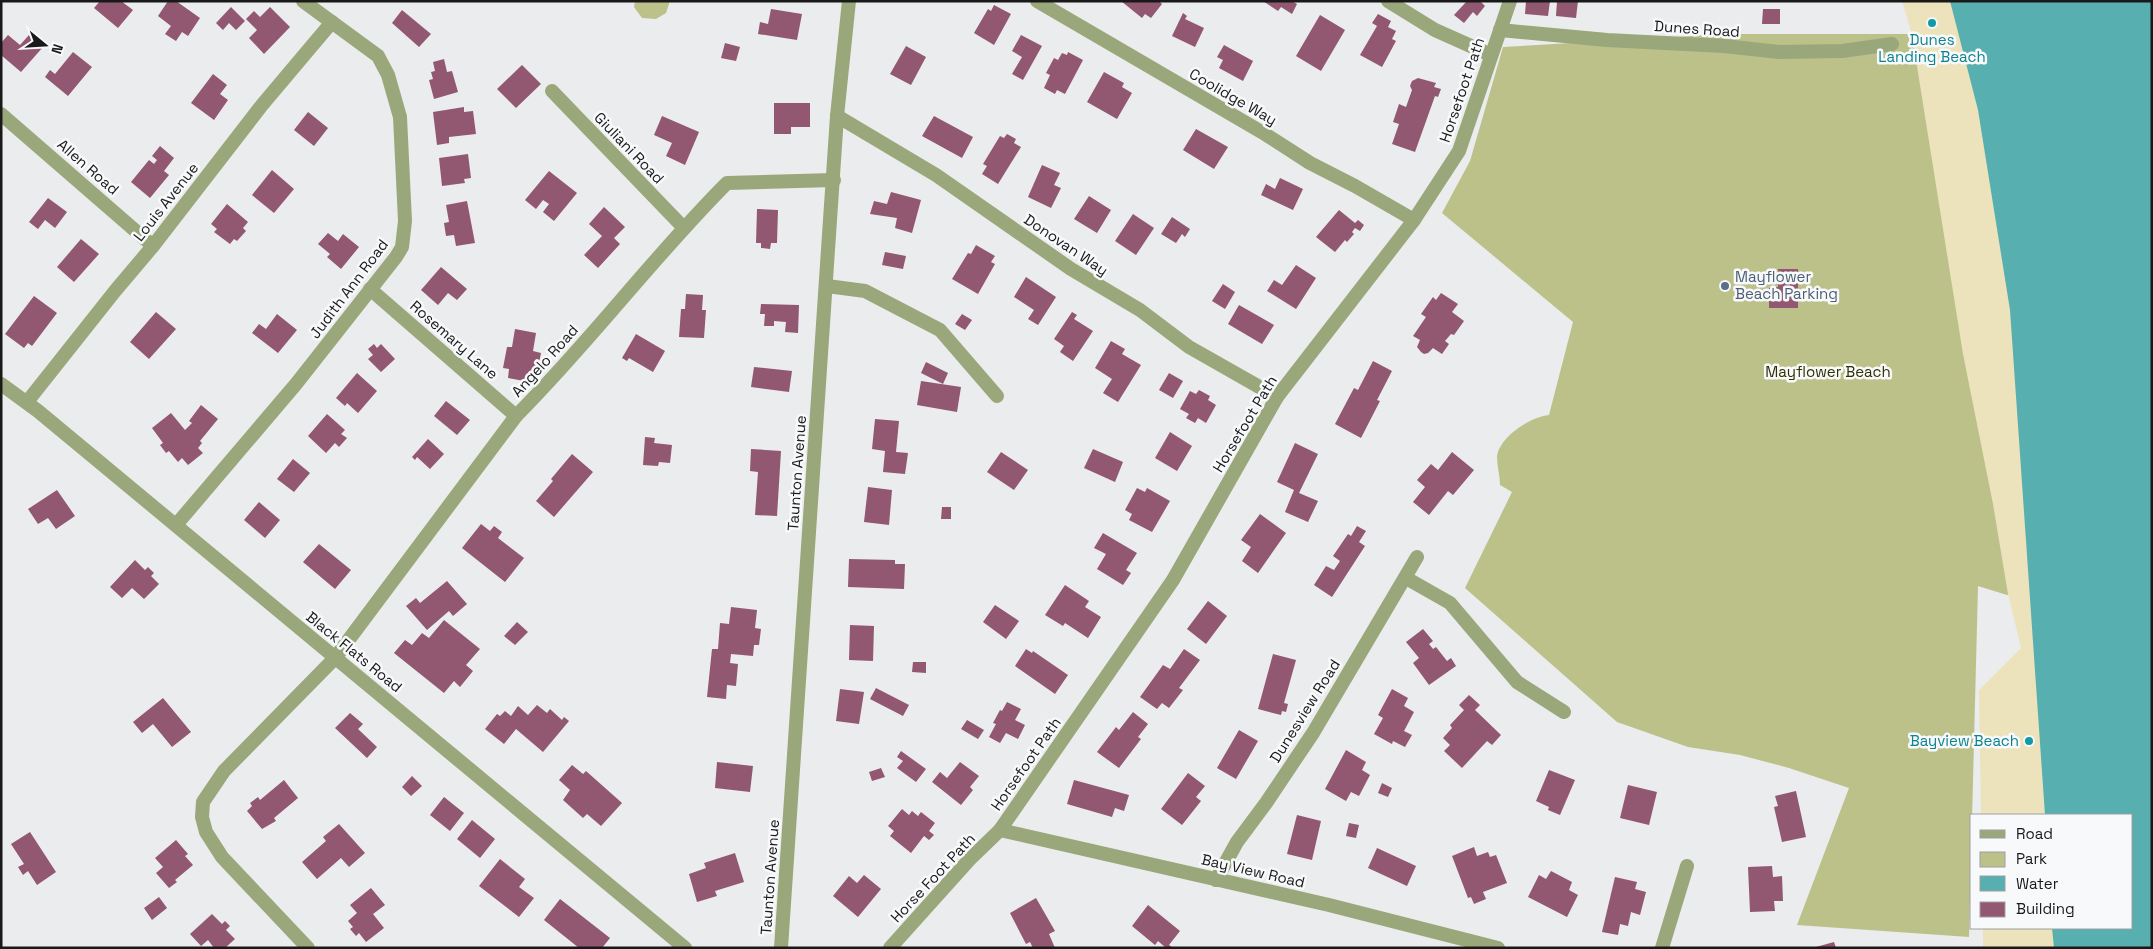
<svg xmlns="http://www.w3.org/2000/svg" width="2153" height="949" font-family="'Space Grotesk',sans-serif">
	<style>
		.green { fill: #bcc18a }
		.sand { fill: #ece3bd }
		.water { fill: #58afaf }
		.building { fill: #925771 }
		.lines { fill: none; stroke-linecap: round; stroke-linejoin: round }
		.minor { stroke: #99a77a; stroke-width: 14 }
		.tertiary { stroke: #99a77a; stroke-width: 14 }
		.culture-dot { fill: #0f9aa8; stroke: #f8f9fb; stroke-width: 2 }
		.service-dot { fill: #5c6f8a; stroke: #f8f9fb; stroke-width: 2 }
		.labels { text-anchor: middle; stroke-width: 5; stroke-linejoin: round; paint-order: stroke }
		.street-label { font-size: 15px; fill: #19191a; stroke: #f8f9fb }
		.culture-label { font-size: 15px; fill: #0d838f; stroke: #f8f9fb }
		.service-label { font-size: 15px; fill: #4e5e75; stroke: #f8f9fb; text-anchor: start }
		.park-label { font-size: 15px; fill: #2f3100; stroke: #f8f9fb }
	</style>
	<rect width="100%" height="100%" fill="#ebecee"/>
	<g class="green">
		<polygon points="635,1 670,1 666,13 656,19 642,18 634,7"/>
		<path d="M 2039,1 L 2091,590 L 2007,595 L 1978,586 L 1969,937 L 1797,925 L 1849,788 L 1789,768 L 1740,755 L 1688,747 L 1617,722 L 1465,588 L 1512,492 L 1500,485 C 1500,476 1497,466 1497,457 C 1499,437 1530,417 1549,415 L 1573,322 L 1442,213 L 1470,161 L 1503,47 L 1726,34 L 1908,34 Z"/>
	</g>
	<g class="sand">
		<polygon points="1902,1 2047,1 2074,815 1981,815 1979,690 2021,648 2008,594 1993,504 1963,354 1912,35"/>
		<rect x="1983" y="928" width="93" height="20"/>
	</g>
	<polygon class="water" points="1950,1 2152,1 2152,948 2054,948 2052,928 2132,928 2132,815 2045,815 2010,310 1978,110"/>
	<g class="building">
		<polygon points="100,1 121,1 133,10 118,28 94,8"/>
		<polygon points="168,1 176,1 200,18 188,36 182,32 176,41 165,34 171,26 158,16"/>
		<polygon points="1121,1 1159,1 1162,4 1151,18 1145,14 1142,18"/>
		<polygon points="1263,1 1292,1 1297,4 1292,14 1281,7 1278,11"/>
		<polygon points="1467,1 1480,1 1485,6 1477,16 1473,12 1464,23 1454,15"/>
		<polygon points="1526,1 1550,1 1548,16 1525,14"/>
		<polygon points="1557,1 1578,1 1576,18 1556,16"/>
		<polygon points="994,5 1011,14 994,45 974,33 988,9 991,11"/>
		<polygon points="231,7 245,21 236,30 229,23 223,30 216,23"/>
		<polygon points="270,7 290,27 264,54 249,38 257,30 246,19 254,11 260,17"/>
		<polygon points="771,9 802,14 797,40 758,34 760,22 768,24"/>
		<polygon points="1763,9 1780,9 1780,24 1762,24"/>
		<polygon points="402,10 431,34 419,47 392,23"/>
		<polygon points="1183,13 1187,16 1185,19 1204,28 1195,47 1172,36"/>
		<polygon points="1378,14 1391,21 1388,27 1396,31 1392,39 1396,41 1382,67 1360,55 1377,26 1372,23"/>
		<polygon points="1320,15 1345,30 1321,71 1296,56"/>
		<polygon points="8,35 20,45 29,35 43,47 21,72 1,55 1,43"/>
		<polygon points="1021,35 1042,46 1023,80 1012,74 1022,57 1012,51"/>
		<polygon points="725,43 740,47 736,61 721,58"/>
		<polygon points="1224,45 1253,61 1243,81 1219,68 1223,60 1217,57"/>
		<polygon points="906,46 926,57 911,85 890,74"/>
		<polygon points="73,52 92,67 68,96 45,77 50,70 55,74"/>
		<polygon points="1068,52 1083,60 1065,94 1057,90 1055,94 1044,88 1050,75 1046,73 1054,58 1058,60 1062,53 1067,55"/>
		<polygon points="444,59 447,72 452,71 458,92 434,99 429,80 433,79 431,72 435,71 433,62"/>
		<polygon points="522,65 541,84 516,108 497,89"/>
		<polygon points="1104,72 1124,83 1122,87 1132,93 1117,119 1087,102"/>
		<polygon points="213,74 227,85 220,94 228,100 214,120 191,103"/>
		<polygon points="1418,78 1436,83 1434,87 1441,89 1438,97 1435,96 1415,152 1392,144 1399,124 1393,122 1399,104 1406,107 1412,90 1410,86 1412,81"/>
		<polygon points="774,103 810,103 810,127 791,127 791,134 774,134"/>
		<polygon points="464,107 464,112 473,111 476,134 449,137 449,143 437,145 433,112"/>
		<polygon points="308,112 328,128 314,146 294,130"/>
		<polygon points="662,116 699,132 685,165 666,156 672,143 654,135"/>
		<polygon points="934,116 973,137 962,158 922,136"/>
		<polygon points="1196,129 1228,147 1214,169 1183,150"/>
		<polygon points="1007,134 1016,139 1014,143 1021,147 998,184 982,174 987,166 983,164 1000,136 1004,138"/>
		<polygon points="160,146 174,158 164,171 169,175 150,198 131,182 149,160 154,164 157,160 152,156"/>
		<polygon points="468,154 471,178 464,179 465,183 442,186 439,158"/>
		<polygon points="1042,165 1060,173 1054,185 1061,188 1051,208 1028,197"/>
		<polygon points="272,170 294,189 274,213 252,195"/>
		<polygon points="549,171 577,193 554,221 543,212 549,204 543,200 536,209 525,200"/>
		<polygon points="1280,178 1303,189 1293,210 1261,195 1266,184 1275,189"/>
		<polygon points="891,192 921,200 912,233 895,228 897,218 870,214 874,201 887,204"/>
		<polygon points="1089,196 1111,210 1097,233 1074,219"/>
		<polygon points="48,198 67,212 55,228 45,220 38,229 29,222"/>
		<polygon points="467,201 475,243 456,246 454,235 446,236 444,223 449,222 446,205"/>
		<polygon points="227,204 248,222 243,228 246,231 237,241 234,239 230,244 214,232 217,229 211,224"/>
		<polygon points="604,207 625,227 614,238 620,244 598,268 584,255 602,236 589,224"/>
		<polygon points="757,209 778,210 777,243 771,243 770,249 761,248 761,243 756,243"/>
		<polygon points="1339,210 1355,223 1358,220 1364,225 1360,231 1355,228 1352,232 1354,234 1347,242 1345,240 1335,252 1316,237"/>
		<polygon points="1133,214 1154,228 1136,255 1115,241"/>
		<polygon points="1172,217 1190,229 1185,237 1182,234 1176,243 1161,234"/>
		<polygon points="328,233 338,241 343,234 359,247 341,269 327,257 330,254 318,244"/>
		<polygon points="81,239 99,254 74,282 57,267"/>
		<polygon points="976,245 995,256 991,262 995,264 978,294 952,279 968,253 971,254"/>
		<polygon points="885,252 906,256 903,269 882,265"/>
		<polygon points="1296,265 1316,278 1296,309 1267,291 1274,280 1282,285"/>
		<polygon points="441,267 467,289 457,300 448,293 438,305 421,290"/>
		<polygon points="1778,269 1798,269 1798,308 1769,308 1769,288 1778,287"/>
		<polygon points="1026,277 1056,297 1038,325 1028,319 1034,310 1014,297"/>
		<polygon points="1223,284 1235,292 1225,309 1212,301"/>
		<polygon points="1441,293 1458,304 1452,312 1464,321 1454,335 1451,334 1445,341 1449,344 1442,354 1433,348 1428,353 1424,354 1421,352 1417,347 1420,340 1413,336 1426,317 1421,314 1433,297 1436,300"/>
		<polygon points="686,294 703,295 702,310 706,310 704,338 679,337 681,309 685,309"/>
		<polygon points="34,296 57,313 32,346 28,343 24,348 5,334"/>
		<polygon points="761,304 799,305 798,333 785,332 786,322 774,321 774,326 764,326 765,314 760,314"/>
		<polygon points="1239,305 1274,325 1262,344 1228,324"/>
		<polygon points="156,312 176,329 149,359 130,342"/>
		<polygon points="1072,312 1077,315 1074,319 1093,331 1073,361 1060,352 1064,346 1054,339"/>
		<polygon points="277,314 297,330 278,353 252,333 259,324 266,329"/>
		<polygon points="962,314 972,320 965,330 955,324"/>
		<polygon points="515,329 536,333 533,351 541,353 535,383 508,378 509,369 503,368 507,347 512,347"/>
		<polygon points="636,334 665,351 653,372 629,358 627,361 622,358"/>
		<polygon points="1111,341 1125,349 1122,354 1141,365 1118,402 1103,393 1112,379 1095,368"/>
		<polygon points="374,344 377,348 381,344 395,359 381,372 368,359 373,355 368,349"/>
		<polygon points="1373,361 1392,371 1377,400 1380,401 1361,438 1335,424 1354,388 1358,390"/>
		<polygon points="926,362 948,373 943,384 921,373"/>
		<polygon points="754,367 792,371 789,392 751,387"/>
		<polygon points="357,373 377,391 358,413 347,403 345,406 336,398"/>
		<polygon points="1169,373 1183,381 1173,398 1159,390"/>
		<polygon points="921,381 961,387 957,412 917,405"/>
		<polygon points="1199,390 1210,396 1208,400 1216,405 1206,423 1198,418 1195,423 1186,418 1189,414 1180,409 1190,391 1196,394"/>
		<polygon points="446,401 470,420 457,435 434,416"/>
		<polygon points="201,405 218,419 200,441 202,443 198,448 203,453 188,465 182,458 178,462 169,451 166,453 160,445 163,443 152,428 171,413 185,430 192,423 189,421"/>
		<polygon points="327,414 345,430 341,434 347,438 339,447 335,443 326,453 308,436"/>
		<polygon points="875,419 899,421 896,452 908,453 905,474 883,472 885,451 872,449"/>
		<polygon points="1170,432 1192,446 1177,471 1155,458"/>
		<polygon points="645,437 655,438 654,443 672,445 670,463 659,462 658,466 643,465"/>
		<polygon points="428,439 444,454 430,469 417,457 415,460 412,457"/>
		<polygon points="1295,443 1318,454 1299,493 1318,501 1308,522 1285,512 1294,490 1277,482"/>
		<polygon points="751,449 781,451 777,516 755,515 758,472 750,471"/>
		<polygon points="1093,449 1123,462 1115,482 1084,468"/>
		<polygon points="1001,452 1028,470 1014,490 987,472"/>
		<polygon points="1452,452 1474,470 1453,495 1448,491 1429,515 1413,502 1425,487 1417,480 1431,464 1438,470"/>
		<polygon points="572,454 593,472 554,517 536,501 553,481 551,479"/>
		<polygon points="293,459 310,473 294,492 277,479"/>
		<polygon points="868,487 892,490 889,525 864,522"/>
		<polygon points="1137,488 1145,492 1147,488 1170,501 1152,532 1129,520 1132,514 1125,510"/>
		<polygon points="57,490 75,516 56,529 48,518 38,524 28,509"/>
		<polygon points="259,502 280,520 265,538 244,520"/>
		<polygon points="942,507 951,507 951,519 941,519"/>
		<polygon points="1260,514 1286,533 1258,573 1242,561 1251,547 1241,540"/>
		<polygon points="481,524 490,531 494,526 502,532 498,538 524,558 505,582 462,548"/>
		<polygon points="1357,526 1366,531 1359,542 1365,546 1332,597 1314,585 1326,566 1334,570 1340,561 1333,556 1348,534 1351,536"/>
		<polygon points="1103,533 1137,553 1126,570 1131,573 1123,585 1097,569 1106,554 1094,548"/>
		<polygon points="319,544 351,570 335,589 303,562"/>
		<polygon points="849,559 895,560 895,564 905,564 904,589 848,587"/>
		<polygon points="135,560 145,570 148,567 154,573 151,576 159,584 144,599 132,588 122,598 110,587"/>
		<polygon points="447,581 467,604 453,616 449,611 427,630 406,606 416,598 420,603"/>
		<polygon points="1065,585 1089,601 1085,607 1101,617 1088,638 1065,623 1063,626 1045,615"/>
		<polygon points="1208,601 1227,616 1206,644 1187,629"/>
		<polygon points="995,605 1019,621 1006,639 983,622"/>
		<polygon points="731,607 757,610 755,628 761,629 759,645 754,645 753,656 731,654 730,663 738,664 736,686 727,685 726,699 707,697 712,649 718,649 720,623 729,624"/>
		<polygon points="444,620 480,649 466,665 473,671 460,687 454,681 444,693 394,653 405,640 412,645 422,633 429,638"/>
		<polygon points="517,622 528,632 515,645 504,636"/>
		<polygon points="850,625 874,626 873,661 849,660"/>
		<polygon points="1423,629 1433,641 1429,644 1433,649 1436,647 1447,661 1451,658 1456,666 1429,685 1413,663 1419,658 1406,642"/>
		<polygon points="1026,649 1032,653 1033,651 1068,675 1055,694 1015,666"/>
		<polygon points="1184,649 1200,660 1179,688 1183,690 1169,708 1162,703 1157,709 1140,697 1163,665 1170,669"/>
		<polygon points="1273,654 1296,660 1284,703 1288,704 1286,712 1282,711 1281,715 1258,709"/>
		<polygon points="913,662 926,662 926,673 912,672"/>
		<polygon points="876,688 909,705 903,716 870,699"/>
		<polygon points="840,689 864,692 859,724 836,721"/>
		<polygon points="1392,689 1408,698 1404,706 1414,712 1404,731 1412,735 1405,747 1393,741 1392,744 1374,734 1383,718 1378,715"/>
		<polygon points="1469,695 1480,705 1475,710 1501,735 1492,745 1487,741 1462,768 1444,751 1450,745 1443,738 1452,728 1450,725 1464,710 1459,705"/>
		<polygon points="163,698 191,732 172,747 153,724 142,733 133,722"/>
		<polygon points="1007,702 1021,709 1015,720 1025,725 1018,739 1006,733 1000,743 989,737 996,724 993,723 1000,710 1002,711"/>
		<polygon points="537,705 547,713 550,709 562,720 564,717 569,721 543,752 516,729 504,744 485,729 497,714 500,716 505,711 511,716 518,706 528,715"/>
		<polygon points="1133,712 1148,724 1138,737 1141,739 1119,768 1097,752 1116,727 1119,730"/>
		<polygon points="350,713 363,724 358,729 377,747 367,758 335,728"/>
		<polygon points="967,720 984,730 978,739 961,729"/>
		<polygon points="1239,730 1258,741 1236,779 1217,768"/>
		<polygon points="1346,750 1366,762 1362,770 1370,775 1359,796 1351,792 1346,801 1325,789"/>
		<polygon points="901,751 926,769 916,782 897,768 903,761 897,757"/>
		<polygon points="717,762 753,766 750,792 715,788"/>
		<polygon points="960,762 979,776 970,787 973,790 961,805 932,782 940,772 947,778"/>
		<polygon points="572,765 583,774 586,771 622,803 601,826 587,814 583,818 563,800 570,790 559,780"/>
		<polygon points="881,768 885,777 872,781 869,772"/>
		<polygon points="1549,770 1575,780 1560,815 1548,810 1549,807 1536,801"/>
		<polygon points="1188,773 1205,786 1196,797 1201,801 1182,825 1161,809"/>
		<polygon points="412,776 422,786 411,796 402,787"/>
		<polygon points="284,780 298,798 274,818 276,821 262,829 247,811 252,806 250,803 258,797 260,800"/>
		<polygon points="1074,780 1129,795 1124,811 1115,808 1112,817 1067,804"/>
		<polygon points="1382,783 1392,788 1388,797 1378,793"/>
		<polygon points="1628,785 1657,792 1649,825 1620,818"/>
		<polygon points="1796,791 1806,837 1782,842 1774,807 1778,806 1775,796"/>
		<polygon points="444,797 464,813 450,831 430,815"/>
		<polygon points="902,809 909,815 912,811 918,816 921,812 935,823 929,831 934,835 929,840 924,836 911,853 890,836 894,831 888,826"/>
		<polygon points="1297,815 1321,821 1312,860 1287,854"/>
		<polygon points="472,820 495,839 480,858 457,839"/>
		<polygon points="1349,823 1359,825 1356,838 1346,836"/>
		<polygon points="339,824 365,853 349,867 341,858 317,879 302,862 326,841 323,837"/>
		<polygon points="30,832 56,872 37,885 28,871 23,875 18,867 24,864 11,844"/>
		<polygon points="176,840 188,854 185,856 193,865 175,880 177,882 169,888 156,873 163,867 155,858"/>
		<polygon points="1474,847 1477,856 1488,852 1490,857 1496,855 1507,883 1483,892 1486,899 1474,904 1471,897 1468,898 1452,856"/>
		<polygon points="1377,848 1416,866 1407,886 1368,868"/>
		<polygon points="735,853 744,882 715,891 717,896 697,902 689,874 706,868 704,863"/>
		<polygon points="500,859 525,879 519,887 534,898 519,917 479,886"/>
		<polygon points="1772,866 1773,877 1782,876 1783,901 1774,901 1775,911 1750,912 1748,867"/>
		<polygon points="1551,871 1572,882 1569,890 1578,895 1567,917 1528,897 1539,875 1546,879"/>
		<polygon points="864,875 881,889 858,917 833,896 849,876 857,883"/>
		<polygon points="1615,877 1637,882 1635,889 1646,892 1640,915 1631,912 1628,926 1620,924 1618,935 1602,932"/>
		<polygon points="371,888 385,905 373,914 384,928 366,942 359,933 356,936 350,929 353,927 348,921 357,913 350,905"/>
		<polygon points="159,897 167,908 152,920 144,908"/>
		<polygon points="1036,898 1055,931 1049,934 1055,948 1033,948 1030,942 1026,944 1010,913"/>
		<polygon points="560,899 610,938 602,948 579,948 544,920"/>
		<polygon points="1148,905 1180,931 1169,945 1173,948 1166,948 1158,941 1155,945 1132,926"/>
		<polygon points="212,914 222,924 225,921 230,926 226,930 235,939 225,948 214,948 208,940 201,946 190,934"/>
		<polygon points="1834,942 1836,948 1817,948 1816,947"/>
	</g>
	<g class="lines">
		<g class="minor">
			<polyline points="1037,1 1265,134 1310,163 1355,186 1414,220"/>
			<polyline points="1388,1 1435,30 1491,55"/>
			<polyline points="1500,30 1607,40 1724,46 1779,52 1842,51 1892,44"/>
			<polyline points="552,91 683,227"/>
			<polyline points="1,114 153,246"/>
			<polyline points="837,116 936,175 1071,269 1140,310 1189,347 1277,397"/>
			<polyline points="827,286 865,291 940,330 997,396"/>
			<polyline points="370,289 516,416"/>
			<polyline points="1,384 38,411 685,948"/>
			<polyline points="27,402 115,291 153,246 262,105 332,22"/>
			<polyline points="176,525 296,384 396,257 402,247 405,221 400,117 388,75 378,56 303,1"/>
			<polyline points="1406,578 1450,603 1517,682 1564,712"/>
			<polyline points="1000,830 1173,580 1277,397 1414,220 1459,151 1510,1"/>
			<polyline points="1216,880 1237,842 1266,803 1313,733 1417,557"/>
			<path d="M 308,948 L 222,857 L 206,832 L 202,817 L 203,802 L 224,771 L 335,658 L 516,416 C 590,342 653,257 727,183 L 834,180"/>
			<polyline points="781,948 837,116 849,1"/>
			<polyline points="1662,948 1687,866"/>
		</g>
		<polyline class="tertiary" points="890,948 969,860 1000,830 1329,905 1498,948"/>
	</g>
	<g class="culture-dot">
		<circle cx="1932" cy="23" r="5"/>
		<circle cx="2029" cy="741" r="5"/>
	</g>
	<circle class="service-dot" cx="1725" cy="286" r="5"/>
	<g class="labels">
		<g class="street-label">
			<text transform="translate(1697 29) rotate(4)" y="5">Dunes Road</text>
			<text transform="translate(1462 90) rotate(-71)" y="5">Horsefoot Path</text>
			<text transform="translate(1233 97) rotate(30)" y="5">Coolidge Way</text>
			<text transform="translate(629 148) rotate(46)" y="5">Giuliani Road</text>
			<text transform="translate(88 167) rotate(41)" y="5">Allen Road</text>
			<text transform="translate(166 202) rotate(-52)" y="5">Louis Avenue</text>
			<text transform="translate(1066 245) rotate(34)" y="5">Donovan Way</text>
			<text transform="translate(349 289) rotate(-53)" y="5">Judith Ann Road</text>
			<text transform="translate(454 340) rotate(41)" y="5">Rosemary Lane</text>
			<text transform="translate(545 361) rotate(-48)" y="5">Angelo Road</text>
			<text transform="translate(1245 424) rotate(-59)" y="5">Horsefoot Path</text>
			<text transform="translate(797 473) rotate(-86)" y="5">Taunton Avenue</text>
			<text transform="translate(354 652) rotate(39)" y="5">Black Flats Road</text>
			<text transform="translate(1305 711) rotate(-58)" y="5">Dunesview Road</text>
			<text transform="translate(1026 764) rotate(-55)" y="5">Horsefoot Path</text>
			<text transform="translate(1253 871) rotate(13)" y="5">Bay View Road</text>
			<text transform="translate(770 877) rotate(-86)" y="5">Taunton Avenue</text>
			<text transform="translate(933 878) rotate(-47)" y="5">Horse Foot Path</text>
		</g>
		<g class="culture-label">
			<text x="1932" y="45">Dunes<tspan x="1932" dy="17">Landing Beach</tspan></text>
			<text x="2019" y="746" text-anchor="end">Bayview Beach</text>
		</g>
		<g class="service-label">
			<text x="1735" y="282">Mayflower<tspan x="1735" dy="17">Beach Parking</tspan></text>
		</g>
		<g class="park-label">
			<text x="1828" y="377">Mayflower Beach</text>
		</g>
	</g>
	<rect width="2153" height="949" fill="none" stroke="#19191a" stroke-width="5"/>
	<rect x="1970" y="814" width="162" height="115" fill="#f8f9fb" stroke="#9f9fa1"/>
	<rect x="1980" y="830" width="25" height="8" fill="#99a77a" stroke="#9f9fa1"/>
	<text x="2016" y="839" font-size="15" fill="#19191a">Road</text>
	<rect x="1980" y="852" width="25" height="15" fill="#bcc18a" stroke="#9f9fa1"/>
	<text x="2016" y="864" font-size="15" fill="#19191a">Park</text>
	<rect x="1980" y="876" width="25" height="15" fill="#58afaf" stroke="#9f9fa1"/>
	<text x="2016" y="889" font-size="15" fill="#19191a">Water</text>
	<rect x="1980" y="902" width="25" height="15" fill="#925771" stroke="#9f9fa1"/>
	<text x="2016" y="914" font-size="15" fill="#19191a">Building</text>
	<g transform="translate(45 45) rotate(108)" stroke="#f8f9fb" stroke-width="4" paint-order="stroke">
	<path d="M0-4L9 19L0 12L-9 19Z" fill="#19191a"/>
	<text y="-8" font-size="14" font-weight="bold" text-anchor="middle" fill="#19191a">N</text>
	</g>
</svg>
